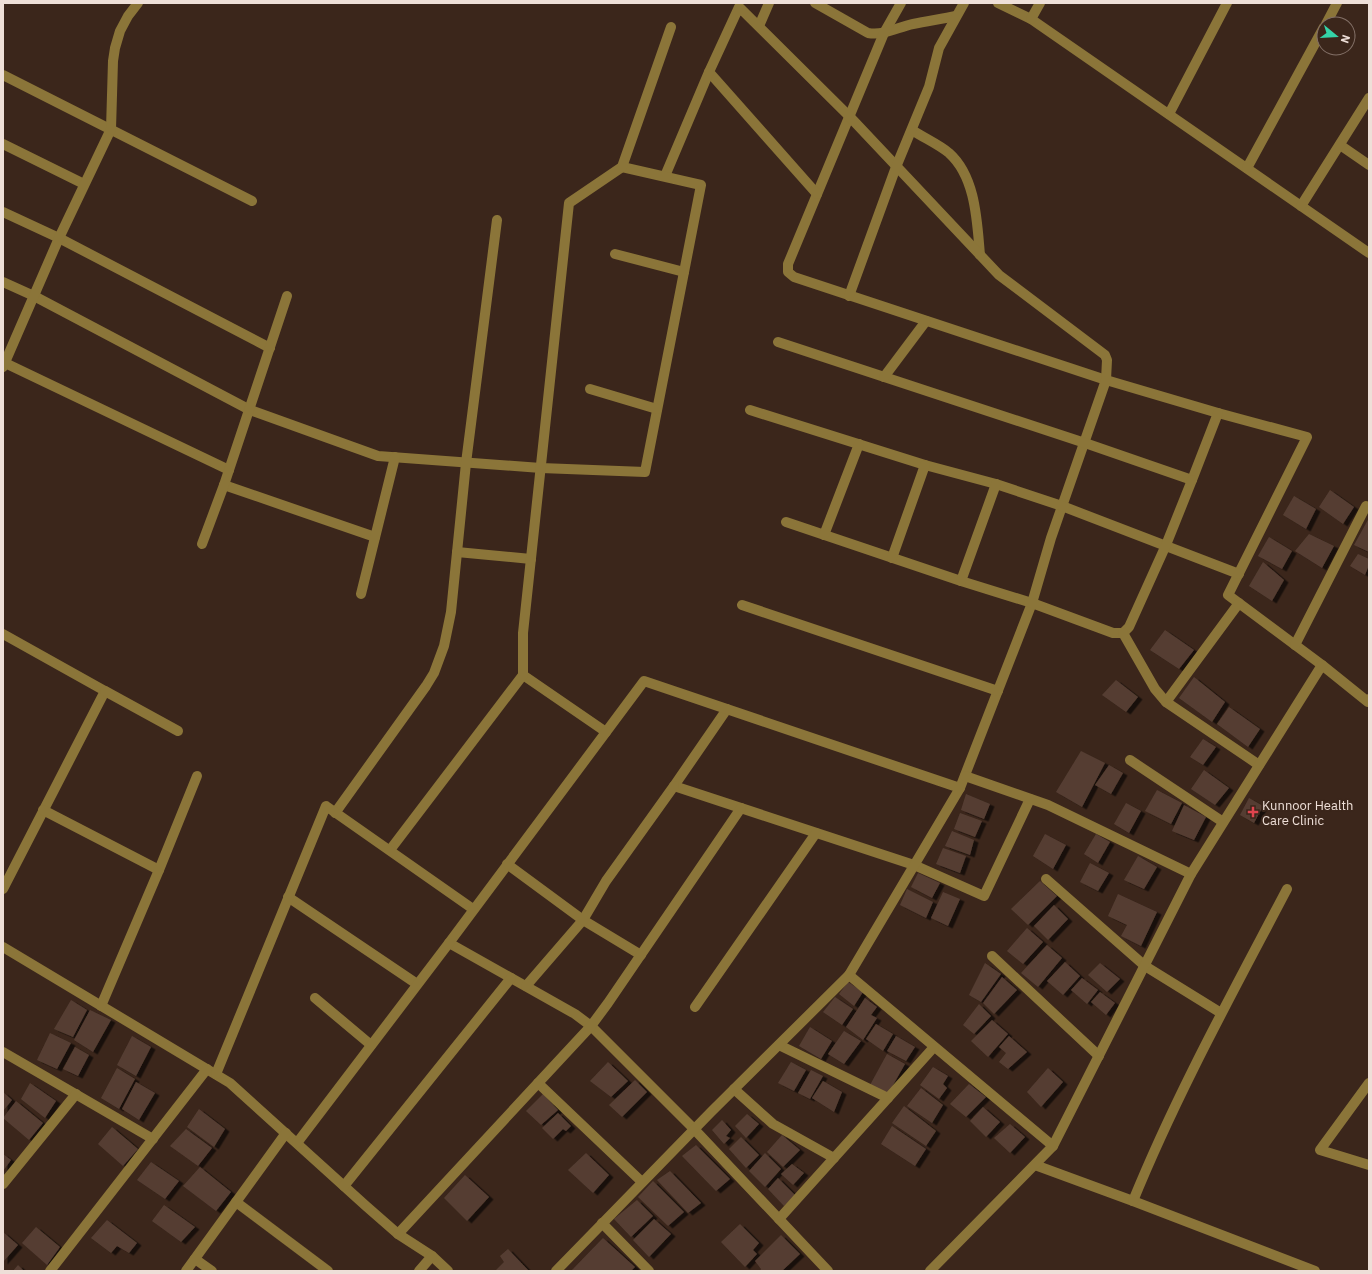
<svg xmlns="http://www.w3.org/2000/svg" width="1372" height="1274" font-family="'IBM Plex Sans',sans-serif">
	<style>
		.building { fill: #553e33; filter: url(#shadow) }
		.lines { fill: none; stroke-linecap: round; stroke-linejoin: round }
		.minor { stroke: #8b7539; stroke-width: 10 }
		.health-dot { fill: #e0444e; stroke: #3b261b; stroke-width: 1.5 }
		.labels { text-anchor: middle; stroke-width: 4; stroke-linejoin: round; paint-order: stroke }
		.poi-label { font-size: 13px; fill: #eedfd8; stroke: #3b261b; text-anchor: start }
	</style>
	<defs>
		<filter id="shadow"><feDropShadow dx="4.5" dy="2.5" stdDeviation="0" flood-color="#0009"/></filter>
	</defs>
	<rect width="100%" height="100%" fill="#3b261b"/>
	<g class="building">
		<polygon points="1330,490 1354,507 1343,524 1319,507"/>
		<polygon points="1294,496 1316,509 1306,529 1283,515"/>
		<polygon points="1369,518 1369,552 1354,545"/>
		<polygon points="1309,534 1334,546 1322,568 1295,551"/>
		<polygon points="1269,537 1292,551 1282,569 1258,556"/>
		<polygon points="1358,554 1369,559 1369,565 1365,575 1350,566"/>
		<polygon points="1263,562 1284,580 1272,601 1249,586"/>
		<polygon points="1165,630 1194,650 1179,669 1150,650"/>
		<polygon points="1194,677 1225,702 1212,722 1179,698"/>
		<polygon points="1116,680 1138,697 1126,712 1102,695"/>
		<polygon points="1229,707 1260,729 1248,747 1217,724"/>
		<polygon points="1203,739 1216,747 1203,765 1190,757"/>
		<polygon points="1081,751 1105,763 1082,807 1056,792"/>
		<polygon points="1109,765 1123,773 1111,794 1095,785"/>
		<polygon points="1204,770 1229,788 1215,805 1191,789"/>
		<polygon points="1157,790 1182,803 1171,824 1145,811"/>
		<polygon points="966,794 990,804 984,819 961,810"/>
		<polygon points="1249,798 1263,806 1254,823 1240,815"/>
		<polygon points="1126,803 1141,811 1129,833 1114,824"/>
		<polygon points="1184,805 1206,817 1194,840 1172,831"/>
		<polygon points="960,813 982,821 975,837 954,829"/>
		<polygon points="952,831 974,840 970,855 945,846"/>
		<polygon points="1045,834 1066,845 1053,869 1033,856"/>
		<polygon points="1096,834 1110,842 1098,863 1084,854"/>
		<polygon points="943,848 966,856 960,873 936,864"/>
		<polygon points="1138,856 1157,867 1144,889 1124,880"/>
		<polygon points="1090,863 1109,873 1098,891 1080,882"/>
		<polygon points="918,873 940,883 932,898 911,887"/>
		<polygon points="1040,881 1057,896 1028,925 1011,909"/>
		<polygon points="907,889 933,902 926,918 900,905"/>
		<polygon points="943,892 960,899 948,926 931,918"/>
		<polygon points="1118,894 1157,912 1141,946 1121,936 1127,925 1108,916"/>
		<polygon points="1054,905 1068,919 1048,940 1034,926"/>
		<polygon points="1027,928 1043,942 1023,964 1007,951"/>
		<polygon points="1047,945 1062,958 1038,987 1021,973"/>
		<polygon points="1065,962 1080,976 1063,995 1047,981"/>
		<polygon points="985,963 1001,974 981,1002 969,995"/>
		<polygon points="1100,963 1120,979 1107,992 1088,975"/>
		<polygon points="1002,977 1017,990 994,1014 983,1003"/>
		<polygon points="1082,978 1098,990 1087,1004 1071,990"/>
		<polygon points="848,982 863,992 854,1006 839,994"/>
		<polygon points="1100,992 1115,1003 1106,1015 1091,1002"/>
		<polygon points="835,997 853,1009 842,1025 823,1012"/>
		<polygon points="865,998 877,1007 871,1015 877,1018 863,1040 846,1027"/>
		<polygon points="71,1000 87,1010 73,1037 54,1029"/>
		<polygon points="979,1004 991,1016 974,1034 963,1025"/>
		<polygon points="90,1010 111,1020 93,1052 74,1040"/>
		<polygon points="992,1020 1008,1034 988,1057 971,1041"/>
		<polygon points="876,1024 893,1034 883,1051 866,1039"/>
		<polygon points="810,1027 832,1041 821,1059 799,1046"/>
		<polygon points="844,1031 861,1041 844,1064 828,1054"/>
		<polygon points="50,1033 71,1043 57,1069 37,1060"/>
		<polygon points="132,1036 151,1047 136,1076 117,1065"/>
		<polygon points="896,1036 915,1047 906,1061 887,1051"/>
		<polygon points="1009,1036 1027,1052 1008,1069 999,1062 1006,1053 999,1047"/>
		<polygon points="75,1047 89,1055 78,1076 63,1069"/>
		<polygon points="887,1054 905,1064 888,1094 870,1085"/>
		<polygon points="608,1062 628,1081 611,1097 590,1081"/>
		<polygon points="791,1062 806,1070 794,1091 778,1083"/>
		<polygon points="933,1067 948,1076 943,1084 947,1088 939,1099 920,1085"/>
		<polygon points="117,1068 135,1079 119,1109 101,1098"/>
		<polygon points="1048,1068 1063,1082 1041,1107 1027,1092"/>
		<polygon points="811,1070 823,1076 810,1099 798,1093"/>
		<polygon points="635,1080 647,1092 622,1117 609,1105"/>
		<polygon points="823,1081 842,1092 834,1112 812,1098"/>
		<polygon points="136,1082 155,1093 139,1120 122,1109"/>
		<polygon points="30,1083 56,1101 45,1118 21,1099"/>
		<polygon points="969,1084 986,1097 966,1117 950,1104"/>
		<polygon points="921,1088 943,1105 932,1123 907,1106"/>
		<polygon points="3,1092 12,1100 3,1111"/>
		<polygon points="543,1094 558,1110 541,1125 526,1111"/>
		<polygon points="16,1101 43,1123 29,1140 3,1118"/>
		<polygon points="904,1106 936,1131 926,1146 892,1123"/>
		<polygon points="983,1107 1000,1122 986,1137 970,1121"/>
		<polygon points="199,1109 225,1129 214,1147 187,1127"/>
		<polygon points="558,1113 571,1126 566,1131 563,1129 553,1139 542,1128"/>
		<polygon points="747,1114 759,1124 746,1138 735,1126"/>
		<polygon points="722,1120 731,1130 726,1136 730,1138 724,1144 712,1130"/>
		<polygon points="1010,1124 1025,1137 1010,1153 994,1138"/>
		<polygon points="892,1126 926,1149 915,1166 881,1144"/>
		<polygon points="112,1127 138,1149 123,1166 98,1144"/>
		<polygon points="186,1129 212,1148 198,1166 170,1146"/>
		<polygon points="782,1135 800,1150 783,1167 767,1152"/>
		<polygon points="741,1137 759,1155 746,1168 729,1149"/>
		<polygon points="696,1145 730,1179 716,1191 682,1156"/>
		<polygon points="586,1153 609,1175 593,1193 568,1170"/>
		<polygon points="765,1153 781,1169 765,1187 749,1171"/>
		<polygon points="3,1154 11,1160 3,1171"/>
		<polygon points="151,1162 179,1181 165,1199 137,1180"/>
		<polygon points="792,1164 804,1173 793,1185 781,1174"/>
		<polygon points="200,1167 231,1192 216,1211 183,1186"/>
		<polygon points="670,1171 701,1203 688,1213 657,1180"/>
		<polygon points="465,1175 489,1197 467,1221 444,1198"/>
		<polygon points="778,1178 795,1195 784,1206 768,1189"/>
		<polygon points="653,1181 684,1212 668,1226 638,1197"/>
		<polygon points="637,1200 653,1216 631,1237 614,1219"/>
		<polygon points="164,1205 195,1227 181,1242 152,1221"/>
		<polygon points="654,1219 671,1234 649,1257 633,1240"/>
		<polygon points="107,1220 137,1243 129,1253 117,1246 111,1253 91,1238"/>
		<polygon points="740,1224 759,1243 753,1250 757,1254 745,1267 721,1242"/>
		<polygon points="36,1227 60,1247 47,1265 22,1243"/>
		<polygon points="3,1232 18,1245 3,1262"/>
		<polygon points="781,1235 800,1254 782,1271 760,1271 761,1269 755,1261"/>
		<polygon points="603,1238 635,1267 631,1271 571,1271"/>
		<polygon points="508,1249 529,1271 495,1271 504,1262 500,1256"/>
		<polygon points="18,1265 24,1271 13,1271"/>
	</g>
	<g class="lines">
		<g class="minor">
			<path d="M 815,3 L 868,33 C 884,36 898,27 913,24 C 927,21 942,19 956,16"/>
			<polyline points="901,3 884,33 788,264 788,272 794,277 1106,380 1218,413 1307,437 1228,595 1322,665"/>
			<polyline points="998,3 1031,19 1369,253"/>
			<polyline points="1031,19 1040,3"/>
			<polyline points="1326,24 1337,3"/>
			<polyline points="759,26 769,3"/>
			<polyline points="709,72 817,194"/>
			<polyline points="3,75 252,201"/>
			<polyline points="1169,114 1227,3"/>
			<path d="M 912,130 C 924,138 938,144 949,153 C 976,177 977,222 980,255"/>
			<polyline points="3,144 84,184"/>
			<polyline points="1340,145 1369,165"/>
			<polyline points="1247,168 1324,27"/>
			<polyline points="665,176 709,72 739,7 850,117 999,275 1105,355 1107,360 1106,380 1051,538 1032,603 960,788"/>
			<polyline points="1301,206 1369,98"/>
			<polyline points="3,212 59,238 270,348"/>
			<polyline points="615,254 684,272"/>
			<polyline points="3,282 34,296 250,410 378,456 541,468 645,472 701,185 622,167"/>
			<polyline points="849,296 896,167 929,87 939,48 964,3"/>
			<polyline points="778,342 1085,443 1192,480 1218,413"/>
			<polyline points="3,362 229,470"/>
			<polyline points="3,367 59,238 111,129 113,61 115,48 120,31 128,16 138,3"/>
			<polyline points="884,377 926,321"/>
			<polyline points="590,389 657,409"/>
			<polyline points="750,410 925,465 996,484 1062,506 1239,574"/>
			<polyline points="224,485 375,537"/>
			<polyline points="786,522 961,581 1032,603 1113,633 1123,633 1129,627 1166,545 1192,480"/>
			<polyline points="824,535 859,444"/>
			<polyline points="202,544 224,485 287,296"/>
			<polyline points="457,552 531,559"/>
			<polyline points="892,558 925,465"/>
			<polyline points="961,581 996,484"/>
			<polyline points="361,594 395,457"/>
			<polyline points="1239,603 1166,702 1259,765"/>
			<polyline points="742,605 998,691"/>
			<polyline points="1123,633 1155,689 1166,702"/>
			<polyline points="3,634 105,691 3,889"/>
			<polyline points="1295,645 1366,506"/>
			<polyline points="523,675 606,732"/>
			<polyline points="105,691 178,731"/>
			<polyline points="727,709 674,786 914,865 984,896 1030,799"/>
			<polyline points="1130,760 1223,822"/>
			<polyline points="965,776 1048,805 1191,874"/>
			<polyline points="43,810 159,870"/>
			<polyline points="335,813 426,686 434,673 444,646 451,612 466,463 497,220"/>
			<polyline points="390,850 523,675 523,633 569,203 622,167 671,27"/>
			<polyline points="507,864 583,920 641,955"/>
			<polyline points="1046,879 1145,966 1221,1013"/>
			<polyline points="288,897 417,984"/>
			<polyline points="449,943 575,1014 591,1026 694,1129 828,1271"/>
			<polyline points="3,947 230,1083 366,1206 398,1234 432,1256 448,1271"/>
			<polyline points="992,956 1099,1056"/>
			<polyline points="849,975 1053,1146"/>
			<polyline points="526,986 583,920 606,881 674,786"/>
			<polyline points="315,998 371,1045"/>
			<polyline points="101,1006 159,870 197,776"/>
			<polyline points="695,1007 816,833"/>
			<polyline points="779,1045 888,1098"/>
			<polyline points="3,1052 153,1139"/>
			<polyline points="216,1074 326,806 473,909"/>
			<polyline points="538,1083 642,1182"/>
			<polyline points="1369,1083 1320,1150 1369,1165"/>
			<polyline points="734,1089 773,1124 834,1158"/>
			<polyline points="297,1143 449,943 644,681 960,788 849,975 711,1112 556,1271"/>
			<polyline points="1035,1165 1133,1201 1315,1271"/>
			<polyline points="3,1184 76,1094"/>
			<polyline points="344,1186 511,978"/>
			<path d="M 1133,1201 C 1177,1093 1233,992 1287,889"/>
			<polyline points="236,1202 328,1271"/>
			<polyline points="779,1219 934,1047"/>
			<polyline points="602,1223 649,1271"/>
			<polyline points="398,1234 591,1026 608,1003 741,808"/>
			<polyline points="195,1259 212,1271"/>
			<polyline points="50,1271 207,1069"/>
			<polyline points="186,1271 286,1133"/>
			<polyline points="419,1271 432,1256"/>
			<polyline points="930,1271 1053,1146 1191,874 1322,665 1368,702 1369,699"/>
		</g>
	</g>
	<path class="health-dot" d="M1251 806h4v4h4v4h-4v4h-4v-4h-4v-4h4z"/>
	<g class="labels">
		<g class="poi-label">
			<text x="1262" y="810">Kunnoor Health<tspan x="1262" dy="15">Care Clinic</tspan></text>
		</g>
	</g>
	<rect width="1372" height="1274" fill="none" stroke="#eedfd8" stroke-width="8"/>
	<g transform="translate(1336 36) rotate(108)"><circle r="19" fill="#3b261b" stroke="#837067"/>
	<path d="M0-3L7 15L0 10L-7 15Z" fill="#34d4a8"/>
	<text y="-6" font-size="11" font-weight="bold" text-anchor="middle" fill="#eedfd8">N</text>
	</g>
</svg>
